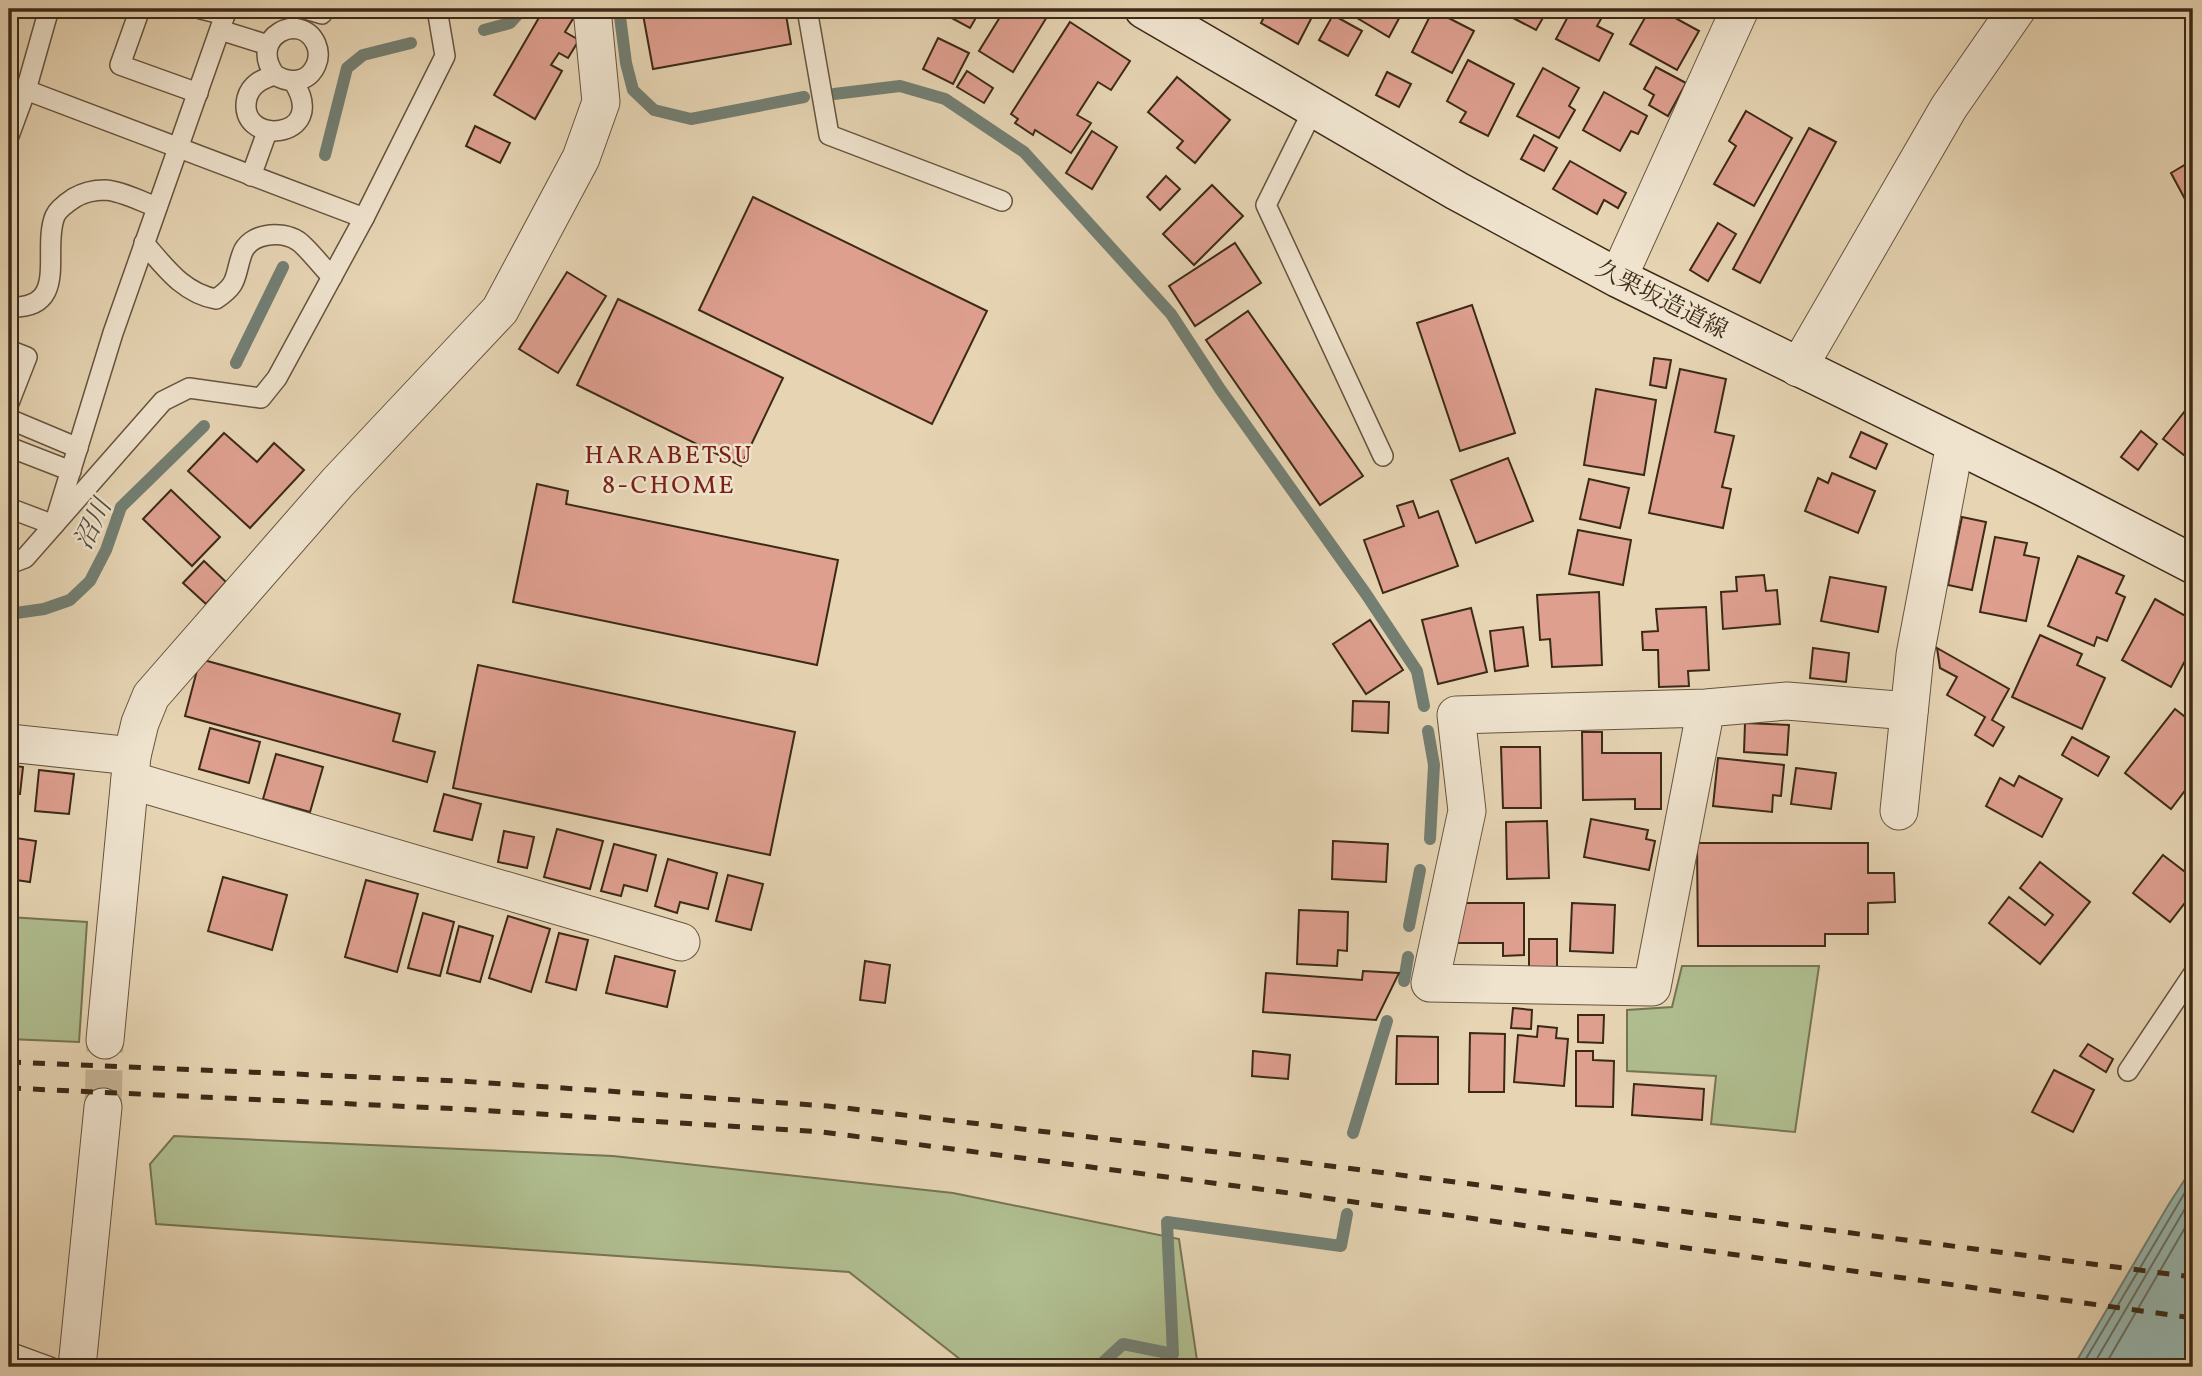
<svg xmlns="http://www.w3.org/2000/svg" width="2202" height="1376" font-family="Vollkorn,'Noto Serif JP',serif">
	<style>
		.green { fill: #b0be90; stroke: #767454; stroke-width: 2 }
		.water { fill: #97b8b1; stroke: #737f73; stroke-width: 2 }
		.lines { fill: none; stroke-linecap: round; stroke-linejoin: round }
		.shore { stroke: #6a7164; stroke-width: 2 }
		.stream { stroke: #737f73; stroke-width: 12 }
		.building { fill: #de9f8f; stroke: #3c2a17; stroke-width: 2 }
		.street-tunnel { stroke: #c4b294; stroke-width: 37; stroke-dasharray: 37 18; stroke-linecap: butt }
		.lane-casing { stroke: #66543e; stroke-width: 22 }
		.street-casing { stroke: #66543e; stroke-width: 39 }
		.secondary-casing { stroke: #3c2a17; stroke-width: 41 }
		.lane { stroke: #efe3ce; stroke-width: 19 }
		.street { stroke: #efe3ce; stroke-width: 37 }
		.secondary { stroke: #efe3ce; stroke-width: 38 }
		.rail { stroke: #3c2a17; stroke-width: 5; stroke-dasharray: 12 12; stroke-linecap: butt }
		.labels { text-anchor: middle; stroke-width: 5; stroke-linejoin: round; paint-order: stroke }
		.street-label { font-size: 24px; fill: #3c2a17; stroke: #efe3ce }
		.neighbourhood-label { font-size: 26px; letter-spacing: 2px; fill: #7a1f14; stroke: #efe3ce }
		.water-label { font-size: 26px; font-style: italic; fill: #534e3e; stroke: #efe3ce }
	</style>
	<rect width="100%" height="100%" fill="#e6d4b3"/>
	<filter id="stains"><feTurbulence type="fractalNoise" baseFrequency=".00286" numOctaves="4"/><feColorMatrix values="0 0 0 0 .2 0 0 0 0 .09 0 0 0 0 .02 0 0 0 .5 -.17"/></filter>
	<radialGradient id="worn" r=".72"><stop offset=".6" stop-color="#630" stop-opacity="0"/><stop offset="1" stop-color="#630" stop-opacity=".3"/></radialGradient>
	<g class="green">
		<polygon points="9,917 87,922 79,1042 9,1039"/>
		<polygon points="1682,966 1819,966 1795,1132 1711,1124 1716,1076 1627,1071 1627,1010 1672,1007"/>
		<polygon points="174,1136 613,1156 953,1193 1179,1239 1198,1367 970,1367 849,1272 156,1224 150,1164"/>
	</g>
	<polygon class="water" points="2193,1167 2193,1367 2073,1367 2169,1204"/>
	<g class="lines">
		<g class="shore">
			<polyline points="2081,1367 2193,1179"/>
			<polyline points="2092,1367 2193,1195"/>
			<polyline points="2104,1367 2193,1214"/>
		</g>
		<g class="stream">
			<polyline points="619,9 626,63 633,90 654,110 691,119 804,97"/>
			<polyline points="484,30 510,23 519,13"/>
			<polyline points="834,94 900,86 945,99 1024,152 1171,314 1220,389 1366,594 1417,671 1424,706"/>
			<polyline points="325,155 347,68 363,55 411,43"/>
			<polyline points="236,363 283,267"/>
			<polyline points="9,614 44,609 70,600 90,581 106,550 121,507 204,426"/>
			<polyline points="1428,731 1434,765 1430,839"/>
			<polyline points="1409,926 1420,870"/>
			<polyline points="1404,981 1408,957"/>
			<polyline points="1353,1133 1387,1021"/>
			<polyline points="1098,1367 1123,1344 1173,1354 1167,1222 1341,1246 1347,1214"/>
		</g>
	</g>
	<g class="building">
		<polygon points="544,9 568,9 566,12 574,17 565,32 579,40 568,58 559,53 551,65 562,71 535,119 494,95"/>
		<polygon points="642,9 785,9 791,44 653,69"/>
		<polygon points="935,9 981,9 970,28"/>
		<polygon points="1005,9 1044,9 1050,12 1013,72 979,51"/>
		<polygon points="1268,9 1296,9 1312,17 1298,44 1261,23"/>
		<polygon points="1342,9 1404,9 1389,37"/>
		<polygon points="1496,9 1548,9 1536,30"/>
		<polygon points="1572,9 1583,9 1601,19 1597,26 1613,34 1599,61 1556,39"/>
		<polygon points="1650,9 1659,9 1699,31 1677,70 1630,44"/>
		<polygon points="1433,10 1474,31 1452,73 1412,52"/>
		<polygon points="1333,15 1362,31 1348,56 1319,40"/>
		<polygon points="1070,22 1130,61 1111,90 1098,82 1077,115 1091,123 1071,153 1035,130 1033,135 1015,123 1018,119 1011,114"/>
		<polygon points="938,38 969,53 953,84 923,69"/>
		<polygon points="1468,60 1514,84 1488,136 1460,122 1466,112 1447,101"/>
		<polygon points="1656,67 1686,83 1668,116 1649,105 1654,95 1644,89"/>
		<polygon points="1543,68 1579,88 1569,106 1575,110 1559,138 1517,116"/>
		<polygon points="967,71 993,88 984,103 957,87"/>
		<polygon points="1387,72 1411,84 1399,107 1376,95"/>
		<polygon points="1177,77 1230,120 1195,163 1177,148 1183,141 1148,112"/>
		<polygon points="1604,92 1647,116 1638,134 1631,131 1620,151 1583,130"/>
		<polygon points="1746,111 1792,138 1754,206 1714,184 1736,146 1729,141"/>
		<polygon points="475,126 510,143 500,163 466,146"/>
		<polygon points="1809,128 1836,142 1760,283 1733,269"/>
		<polygon points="1092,131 1117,147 1092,189 1066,173"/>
		<polygon points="1534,135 1557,148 1544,171 1521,159"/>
		<polygon points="2193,160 2193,214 2171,173"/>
		<polygon points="1570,161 1626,193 1618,208 1604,200 1597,214 1553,189"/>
		<polygon points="1166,176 1180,189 1160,210 1147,197"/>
		<polygon points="1212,185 1243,216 1194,265 1163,234"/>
		<polygon points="753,197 987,311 932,424 699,310"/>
		<polygon points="1718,223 1736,234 1708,281 1690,270"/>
		<polygon points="1235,243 1261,283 1195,326 1169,286"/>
		<polygon points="567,272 606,296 558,373 519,349"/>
		<polygon points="618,299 783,378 741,466 577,385"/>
		<polygon points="1472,305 1515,433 1460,451 1417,323"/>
		<polygon points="1248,311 1363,476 1320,505 1206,340"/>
		<polygon points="1654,358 1671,360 1666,388 1650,385"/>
		<polygon points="1680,369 1726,379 1715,432 1734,436 1722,487 1731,489 1723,528 1649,513"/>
		<polygon points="1596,389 1656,400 1644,475 1584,465"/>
		<polygon points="2192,402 2193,403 2193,462 2163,439"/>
		<polygon points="2141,431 2157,444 2138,470 2121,457"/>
		<polygon points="1861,432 1887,444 1876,469 1850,457"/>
		<polygon points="224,433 257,462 274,443 304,470 250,528 188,471"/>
		<polygon points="1508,458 1533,521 1476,543 1451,480"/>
		<polygon points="1832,473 1875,491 1858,533 1805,511 1818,478 1828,483"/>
		<polygon points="1589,479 1629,488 1620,528 1580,519"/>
		<polygon points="537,484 568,491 566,504 838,560 817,665 513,602"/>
		<polygon points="171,490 220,537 192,566 143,519"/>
		<polygon points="1413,501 1419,518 1438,511 1458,566 1383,593 1364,540 1404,526 1397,506"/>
		<polygon points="1962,517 1986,522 1972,590 1948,585"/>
		<polygon points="1578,530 1631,540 1623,585 1569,574"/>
		<polygon points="1995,537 2027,543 2024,555 2039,558 2026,621 1980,612"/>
		<polygon points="2078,556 2124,576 2116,593 2125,597 2107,641 2097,637 2094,646 2048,626"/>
		<polygon points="204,561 226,582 206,604 183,583"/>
		<polygon points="1764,575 1766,591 1777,590 1780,624 1723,629 1721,592 1737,591 1736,577"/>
		<polygon points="1830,577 1886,587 1878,632 1821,621"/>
		<polygon points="1599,592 1602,665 1552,667 1550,639 1540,640 1537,595"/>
		<polygon points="2155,599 2193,620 2193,646 2171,687 2122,660"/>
		<polygon points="1706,607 1709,670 1688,671 1689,686 1659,687 1658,650 1643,650 1642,632 1658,631 1656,609"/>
		<polygon points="1471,608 1487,672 1438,684 1422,620"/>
		<polygon points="1370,620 1403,670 1366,694 1333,644"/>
		<polygon points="1523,627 1528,666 1495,671 1490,631"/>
		<polygon points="2040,635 2082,654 2077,665 2105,678 2082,729 2012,697"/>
		<polygon points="1813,648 1849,653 1846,682 1810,678"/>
		<polygon points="1937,648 2009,689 1992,720 2004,727 1993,746 1975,735 1985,717 1947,695 1957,677 1940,668"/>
		<polygon points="200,659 400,714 393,741 435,752 427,782 185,716"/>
		<polygon points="478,665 795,732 770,855 453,788"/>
		<polygon points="1353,701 1389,702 1388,733 1352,731"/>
		<polygon points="2175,709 2193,723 2193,780 2171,809 2125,773"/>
		<polygon points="1745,723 1789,725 1787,755 1744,752"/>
		<polygon points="210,728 260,742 249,783 199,769"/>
		<polygon points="1582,732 1602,732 1602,753 1661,753 1661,809 1635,809 1635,799 1583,800"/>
		<polygon points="2072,737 2109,757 2098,776 2062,755"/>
		<polygon points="1501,747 1540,747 1541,808 1503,808"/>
		<polygon points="276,754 323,767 310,812 263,799"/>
		<polygon points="1718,758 1784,765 1781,796 1773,795 1772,812 1713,806"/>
		<polygon points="9,765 23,767 20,794 9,793"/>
		<polygon points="1796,768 1836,773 1831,809 1791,804"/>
		<polygon points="39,770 74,774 69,814 35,811"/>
		<polygon points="2019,776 2062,799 2042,837 1986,806 2000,778 2014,786"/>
		<polygon points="444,794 481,804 472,840 434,831"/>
		<polygon points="1591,819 1648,830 1646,839 1655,841 1649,870 1584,857"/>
		<polygon points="1547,821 1549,878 1507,879 1506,822"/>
		<polygon points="557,829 603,841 590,889 544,877"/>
		<polygon points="504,831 534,837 527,868 498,862"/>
		<polygon points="9,837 36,841 30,882 9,879"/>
		<polygon points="1333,841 1388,844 1386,882 1332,879"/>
		<polygon points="1697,843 1868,843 1868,873 1894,873 1895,902 1868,903 1868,934 1825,934 1825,946 1698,946"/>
		<polygon points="614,844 656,855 647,891 624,885 621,896 601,891"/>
		<polygon points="2163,855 2193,878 2193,903 2188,899 2170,922 2133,893"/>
		<polygon points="668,859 717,873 708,909 680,902 677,913 655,906"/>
		<polygon points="2040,862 2090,902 2040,964 1989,923 2009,897 2045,925 2053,915 2020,888"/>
		<polygon points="728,875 763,884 751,930 716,921"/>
		<polygon points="223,877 287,895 272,950 208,931"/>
		<polygon points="366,880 418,894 397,972 345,957"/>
		<polygon points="1457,903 1524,903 1524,955 1503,956 1503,943 1457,943"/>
		<polygon points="1572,903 1615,905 1613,953 1570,951"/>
		<polygon points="1299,910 1348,912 1347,951 1338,950 1337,966 1297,964"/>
		<polygon points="423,913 454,922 440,976 408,968"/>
		<polygon points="508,916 550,929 531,992 489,978"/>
		<polygon points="459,926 493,936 480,982 447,973"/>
		<polygon points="559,933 588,940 576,990 546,982"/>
		<rect x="1529" y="939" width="28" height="31"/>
		<polygon points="615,956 675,971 667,1007 606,993"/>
		<polygon points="865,961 890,965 885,1003 860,1000"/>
		<polygon points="1363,971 1399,973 1376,1020 1263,1012 1266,973 1362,980"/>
		<polygon points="1513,1008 1532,1010 1531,1029 1511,1028"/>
		<polygon points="1578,1015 1604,1015 1603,1043 1578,1042"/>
		<polygon points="1538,1026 1557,1028 1556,1038 1568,1039 1564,1086 1514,1082 1518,1035 1537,1037"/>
		<polygon points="1470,1033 1505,1034 1504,1092 1469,1092"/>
		<polygon points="1397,1036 1438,1037 1438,1084 1396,1084"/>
		<polygon points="2088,1044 2113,1059 2106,1072 2080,1056"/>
		<polygon points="1253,1051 1290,1055 1288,1079 1252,1076"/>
		<polygon points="1576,1051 1593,1051 1593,1060 1614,1061 1613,1107 1576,1106"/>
		<polygon points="2054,1070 2094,1090 2073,1132 2032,1112"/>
		<polygon points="1634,1084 1704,1089 1702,1120 1632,1115"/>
	</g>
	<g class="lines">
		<polyline class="street-tunnel" points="103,1107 105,1040"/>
		<g class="lane-casing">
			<g id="lane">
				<polyline points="140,9 120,65 198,93"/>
				<polyline points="201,9 225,15"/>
				<polyline points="305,9 322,14 324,9"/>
				<polyline points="807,9 829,135 1002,201"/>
				<polyline points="220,30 268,45"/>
				<path d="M 275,75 C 247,37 301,10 316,44 C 319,51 319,58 316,65 C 308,83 290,84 275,75 C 262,79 251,84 247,98 C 235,147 332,141 293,81"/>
				<polyline points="26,90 364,218"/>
				<polyline points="1314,108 1266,205 1383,456"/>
				<polyline points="9,136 26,90 49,9"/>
				<polyline points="251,176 267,132"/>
				<path d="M 144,243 C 165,267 183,293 216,299 C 239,284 234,277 242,254 C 249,233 281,230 298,241 C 307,247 323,268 332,277"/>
				<path d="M 9,307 C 71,310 41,250 55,216 C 58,209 68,202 74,198 C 84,192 94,190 105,190 C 122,191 142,202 157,207"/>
				<polyline points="9,350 27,357 9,403"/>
				<polyline points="9,419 78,448"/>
				<polyline points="9,447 71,471"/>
				<polyline points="9,508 54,525 113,333 227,9"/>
				<polyline points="9,564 25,558 163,401 189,388 261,398 277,378 364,218 445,56 437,9"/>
				<polyline points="2128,1071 2193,974"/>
				<polyline points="9,1352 50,1367"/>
			</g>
		</g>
		<g class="street-casing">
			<g id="street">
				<polyline points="1618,278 1740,9"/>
				<polyline points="1798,368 1949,107 2017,9"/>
				<polyline points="1706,708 1652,987 1430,983 1467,811 1456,715 1706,708 1787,701 1909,711"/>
				<polyline points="9,743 132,756"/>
				<polyline points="130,780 681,942"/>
				<polyline points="1899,811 1915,655 1955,444"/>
				<polyline points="105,1040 132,756 140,723 151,696 338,482 500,310 581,158 601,102 592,9"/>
				<polyline points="77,1367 103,1107"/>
			</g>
		</g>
		<g class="secondary-casing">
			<polyline id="secondary" points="1144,9 1457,191 1618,278 2046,488 2193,564"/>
		</g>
		<use href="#lane" class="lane"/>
		<use href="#street" class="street"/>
		<use href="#secondary" class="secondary"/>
		<g class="rail">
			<polyline points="9,1062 460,1081 828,1106 1284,1160 2193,1277"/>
			<polyline points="9,1088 461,1109 822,1132 1267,1190 2193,1318"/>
		</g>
	</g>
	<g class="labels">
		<g class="street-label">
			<text transform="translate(1662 299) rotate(27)" y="8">久栗坂造道線</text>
		</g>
		<g class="neighbourhood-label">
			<text x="669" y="463">HARABETSU<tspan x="669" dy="30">8-CHOME</tspan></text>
		</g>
		<g class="water-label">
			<text transform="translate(92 524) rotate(-64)" y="9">沼川</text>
		</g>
	</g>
	<rect width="2202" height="1376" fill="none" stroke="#e6d4b3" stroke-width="35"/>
	<rect x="10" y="10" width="2181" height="1355" fill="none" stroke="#3c2a17" stroke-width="3.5"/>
	<rect x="18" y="18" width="2167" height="1341" fill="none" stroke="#3c2a17" stroke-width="2"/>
	<rect width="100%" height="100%" filter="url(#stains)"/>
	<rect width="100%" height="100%" fill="url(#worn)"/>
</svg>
